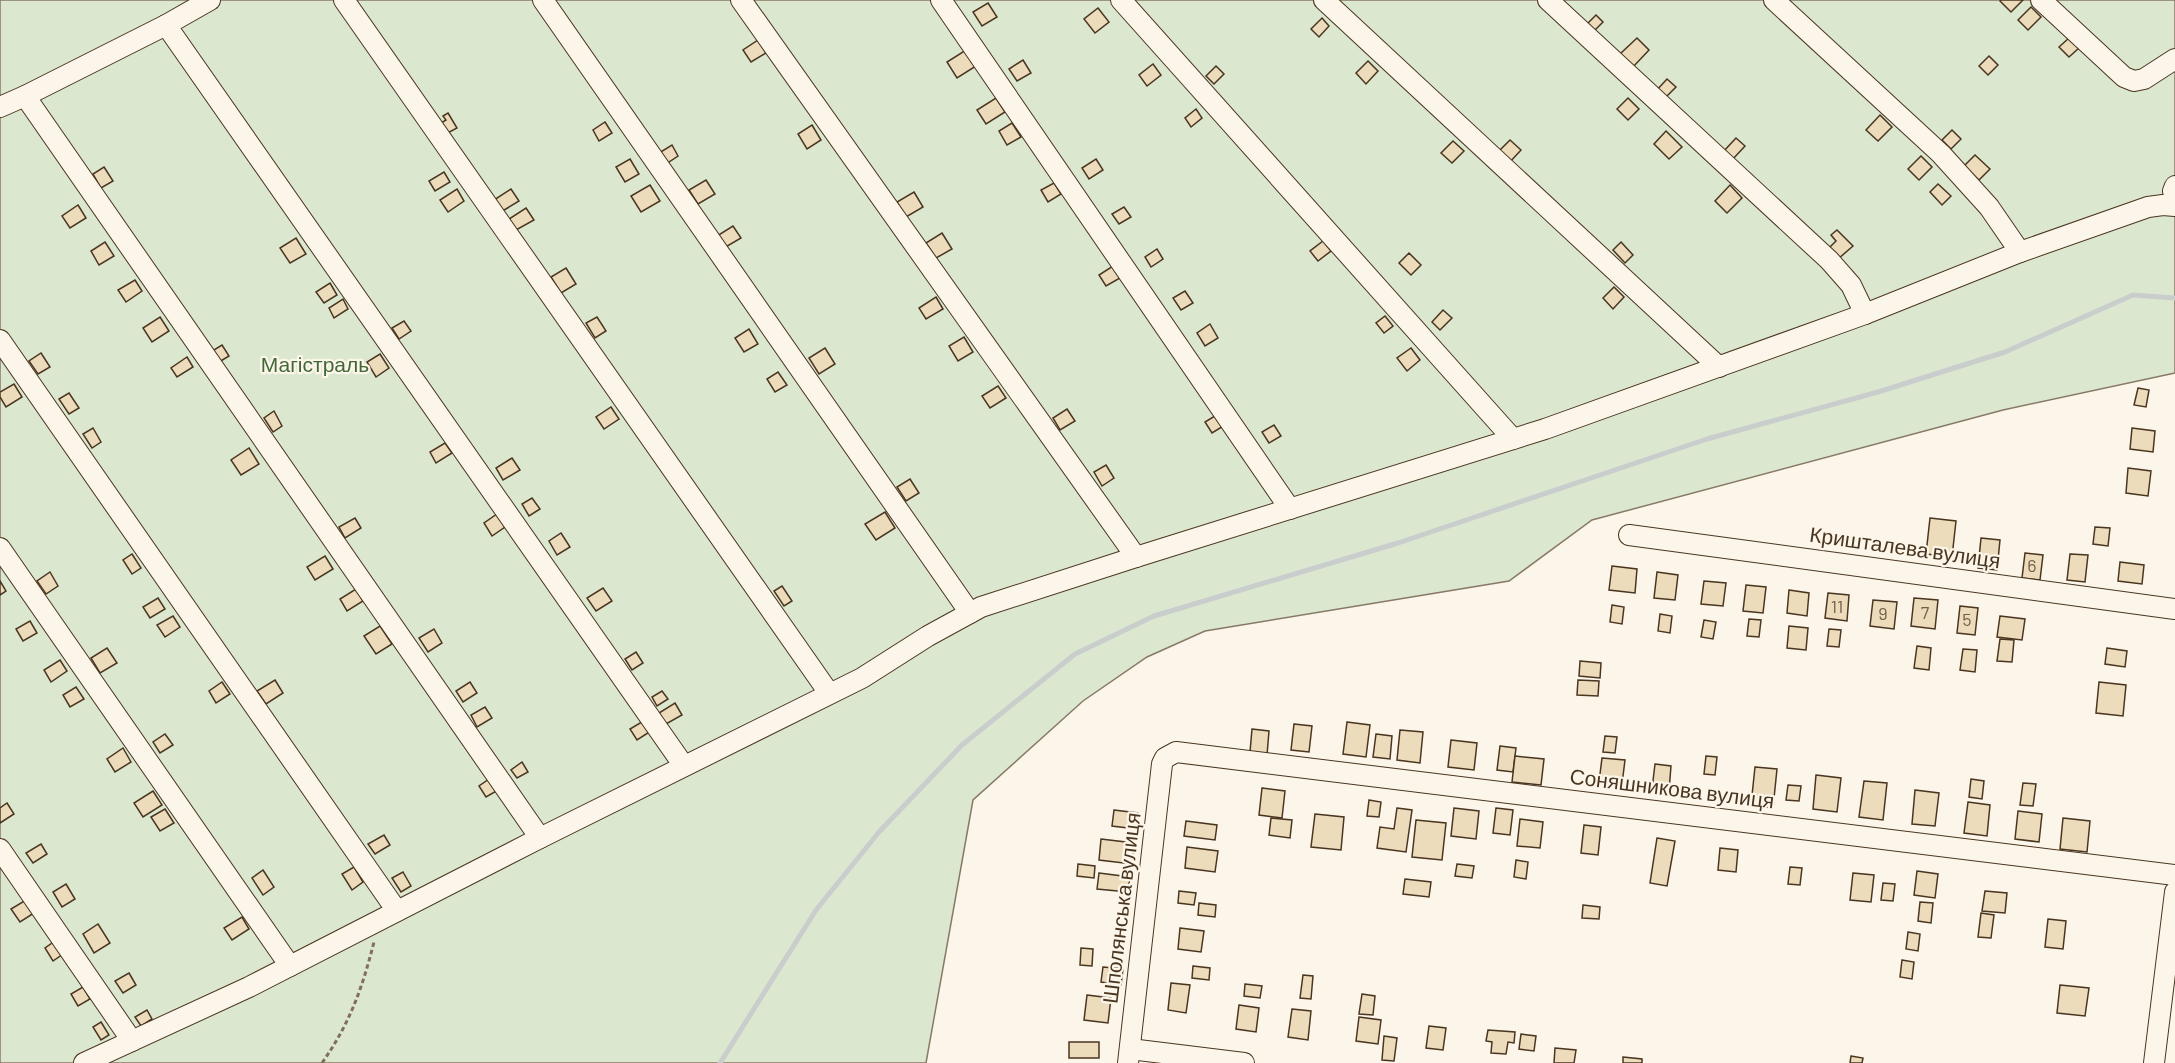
<svg xmlns="http://www.w3.org/2000/svg" width="2175" height="1063" font-family="Barlow,sans-serif">
	<style>
		.green { fill: #dce7d0; stroke: #887966; stroke-width: 1.5 }
		.lines { fill: none; stroke-linecap: round; stroke-linejoin: round }
		.stream { stroke: #c9cecd; stroke-width: 5 }
		.building { fill: #ecdcbc; stroke: #4a3520; stroke-width: 1.5 }
		.minor-casing { stroke: #4a3520; stroke-width: 22 }
		.path { stroke: #7f6f5c; stroke-width: 3; stroke-dasharray: 4.5 3; stroke-linecap: butt }
		.minor { stroke: #fbf6e9; stroke-width: 20 }
		.labels { text-anchor: middle; stroke-width: 4.5; stroke-linejoin: round; paint-order: stroke }
		.number-label { font-size: 18px; fill: #725f47 }
		.park-label { font-size: 21px; fill: #436837; stroke: #fbf6e9 }
		.street-label { font-size: 21px; fill: #4a3520; stroke: #fbf6e9 }
	</style>
	<rect width="100%" height="100%" fill="#fbf6e9"/>
	<polygon class="green" points="0,0 2175,0 2175,373 2003,410 1592,520 1509,581 1205,631 1147,657 1083,701 973,800 926,1063 0,1063"/>
	<g class="lines">
		<polyline class="stream" points="720,1063 816,910 879,832 962,745 1075,654 1154,616 1398,543 1707,439 1878,392 2005,352 2133,295 2175,298"/>
	</g>
	<g class="building">
		<polygon points="2001,0 2023,0 2011,12 2000,1"/>
		<polygon points="988,3 997,17 982,26 973,12"/>
		<polygon points="2031,7 2041,17 2028,30 2018,20"/>
		<polygon points="1098,8 1109,22 1095,33 1084,19"/>
		<polygon points="1596,15 1603,22 1592,33 1585,26"/>
		<polygon points="1322,18 1329,26 1319,37 1311,29"/>
		<polygon points="1637,38 1649,50 1633,67 1620,54"/>
		<polygon points="2069,38 2079,48 2069,57 2059,47"/>
		<polygon points="758,40 766,53 751,62 743,50"/>
		<polygon points="966,50 976,66 957,78 947,62"/>
		<polygon points="1989,56 1998,65 1988,75 1979,66"/>
		<polygon points="1023,60 1031,73 1017,81 1009,69"/>
		<polygon points="1368,61 1378,71 1366,84 1356,73"/>
		<polygon points="1153,64 1161,75 1147,86 1139,75"/>
		<polygon points="1216,66 1224,74 1214,84 1206,76"/>
		<polygon points="1667,79 1676,87 1663,100 1655,92"/>
		<polygon points="996,98 1005,112 986,124 977,110"/>
		<polygon points="1628,98 1639,109 1628,120 1617,109"/>
		<polygon points="1196,109 1202,118 1191,127 1185,118"/>
		<polygon points="448,113 457,128 444,135 438,125 446,120 443,116"/>
		<polygon points="1880,115 1892,127 1878,141 1866,130"/>
		<polygon points="605,122 612,133 599,141 593,130"/>
		<polygon points="1012,123 1021,137 1007,145 999,131"/>
		<polygon points="812,125 821,140 807,149 798,134"/>
		<polygon points="1952,130 1961,139 1951,149 1942,140"/>
		<polygon points="1666,131 1682,147 1669,159 1654,144"/>
		<polygon points="1736,138 1745,146 1732,160 1723,152"/>
		<polygon points="1510,140 1521,150 1509,163 1498,152"/>
		<polygon points="1453,141 1464,151 1452,163 1441,153"/>
		<polygon points="672,145 678,156 666,164 659,153"/>
		<polygon points="1975,155 1990,169 1979,180 1964,166"/>
		<polygon points="1921,156 1932,167 1919,180 1908,169"/>
		<polygon points="630,159 639,174 625,182 616,167"/>
		<polygon points="1096,159 1103,170 1089,179 1082,168"/>
		<polygon points="104,167 113,181 101,188 93,174"/>
		<polygon points="444,172 450,182 435,191 429,181"/>
		<polygon points="706,180 715,194 698,204 689,190"/>
		<polygon points="1054,183 1061,194 1048,202 1041,190"/>
		<polygon points="1938,184 1951,196 1942,205 1930,192"/>
		<polygon points="650,185 660,201 641,212 631,196"/>
		<polygon points="1730,185 1742,198 1727,213 1715,201"/>
		<polygon points="457,189 464,201 448,212 440,200"/>
		<polygon points="511,189 519,201 501,212 494,200"/>
		<polygon points="914,192 923,207 906,217 897,202"/>
		<polygon points="78,205 86,218 70,228 62,216"/>
		<polygon points="1124,207 1131,217 1119,224 1112,214"/>
		<polygon points="526,208 534,220 516,230 509,219"/>
		<polygon points="733,226 741,238 724,248 717,236"/>
		<polygon points="1837,230 1853,246 1838,259 1828,249 1836,241 1831,235"/>
		<polygon points="942,233 952,249 936,258 926,243"/>
		<polygon points="296,238 306,254 290,263 280,248"/>
		<polygon points="1323,241 1331,251 1318,261 1310,251"/>
		<polygon points="105,242 114,256 99,265 91,251"/>
		<polygon points="1621,242 1633,255 1625,263 1613,250"/>
		<polygon points="1157,249 1163,259 1151,267 1145,257"/>
		<polygon points="1409,253 1421,265 1411,275 1399,263"/>
		<polygon points="1113,266 1120,278 1106,286 1099,275"/>
		<polygon points="566,268 576,284 561,293 551,277"/>
		<polygon points="135,280 142,291 126,302 118,290"/>
		<polygon points="330,283 337,295 324,303 316,292"/>
		<polygon points="1614,287 1624,297 1613,309 1603,298"/>
		<polygon points="1185,291 1193,303 1181,310 1173,298"/>
		<polygon points="936,297 943,309 926,319 919,308"/>
		<polygon points="343,299 348,309 334,318 329,308"/>
		<polygon points="1443,310 1452,318 1440,330 1432,322"/>
		<polygon points="1385,316 1393,326 1384,333 1376,323"/>
		<polygon points="160,317 169,331 152,342 143,328"/>
		<polygon points="597,317 606,331 595,338 586,323"/>
		<polygon points="404,321 411,331 399,339 392,328"/>
		<polygon points="1210,324 1218,338 1205,346 1197,333"/>
		<polygon points="749,329 758,344 744,352 735,338"/>
		<polygon points="964,337 973,352 958,361 949,346"/>
		<polygon points="222,345 229,356 216,364 209,353"/>
		<polygon points="825,348 835,364 819,374 809,358"/>
		<polygon points="1411,348 1420,360 1407,371 1397,358"/>
		<polygon points="41,353 50,367 38,374 29,361"/>
		<polygon points="380,354 389,368 376,377 367,362"/>
		<polygon points="187,357 193,367 177,377 171,368"/>
		<polygon points="778,372 787,385 775,392 767,379"/>
		<polygon points="14,384 22,397 6,407 0,397 0,392"/>
		<polygon points="998,386 1006,398 990,408 982,396"/>
		<polygon points="2138,388 2149,390 2146,407 2134,405"/>
		<polygon points="69,393 79,408 69,414 59,399"/>
		<polygon points="611,407 619,419 604,429 596,417"/>
		<polygon points="1067,409 1075,421 1060,430 1053,418"/>
		<polygon points="274,411 282,426 273,432 264,418"/>
		<polygon points="1218,414 1225,425 1212,433 1205,422"/>
		<polygon points="1274,425 1281,436 1269,443 1262,432"/>
		<polygon points="93,428 101,442 92,448 83,434"/>
		<polygon points="2132,428 2155,431 2153,452 2130,449"/>
		<polygon points="445,443 452,453 436,463 430,452"/>
		<polygon points="249,448 259,464 241,475 231,460"/>
		<polygon points="512,458 520,470 503,480 496,468"/>
		<polygon points="1106,465 1114,478 1102,486 1094,472"/>
		<polygon points="2128,468 2151,471 2148,496 2126,493"/>
		<polygon points="910,479 919,493 906,501 897,487"/>
		<polygon points="532,498 540,509 529,516 522,504"/>
		<polygon points="885,512 895,528 876,540 865,524"/>
		<polygon points="497,514 505,527 492,536 484,523"/>
		<polygon points="355,518 361,528 345,538 339,527"/>
		<polygon points="1930,518 1956,521 1952,557 1926,554"/>
		<polygon points="2095,527 2110,528 2108,546 2093,544"/>
		<polygon points="561,533 570,547 557,555 549,541"/>
		<polygon points="1981,538 2000,540 1997,570 1978,568"/>
		<polygon points="2025,553 2043,555 2040,580 2022,578"/>
		<polygon points="132,554 141,568 132,574 123,560"/>
		<polygon points="2070,554 2088,555 2085,582 2067,580"/>
		<polygon points="325,556 333,569 315,580 307,567"/>
		<polygon points="2120,562 2144,565 2142,584 2118,581"/>
		<polygon points="1612,566 1637,569 1635,593 1609,590"/>
		<polygon points="50,572 58,586 46,594 37,581"/>
		<polygon points="1657,572 1678,575 1675,600 1654,598"/>
		<polygon points="0,581 6,591 0,595"/>
		<polygon points="1704,581 1726,583 1723,606 1701,604"/>
		<polygon points="1746,585 1766,587 1763,613 1743,611"/>
		<polygon points="782,586 792,601 784,606 774,591"/>
		<polygon points="603,588 612,601 596,611 587,598"/>
		<polygon points="356,589 363,601 347,611 340,599"/>
		<polygon points="1789,590 1809,593 1807,616 1787,613"/>
		<polygon points="1828,593 1849,595 1847,621 1825,618"/>
		<polygon points="158,598 165,609 150,618 143,607"/>
		<polygon points="1914,598 1938,600 1935,629 1911,626"/>
		<polygon points="1873,600 1897,602 1894,629 1870,626"/>
		<polygon points="1612,605 1624,607 1622,624 1610,622"/>
		<polygon points="1960,606 1978,608 1975,635 1957,633"/>
		<polygon points="1660,614 1672,616 1670,633 1658,631"/>
		<polygon points="173,616 180,627 165,637 157,625"/>
		<polygon points="2000,616 2025,619 2022,640 1997,637"/>
		<polygon points="1749,619 1761,620 1759,637 1747,636"/>
		<polygon points="1704,620 1716,622 1713,639 1701,637"/>
		<polygon points="30,621 37,633 23,641 16,629"/>
		<polygon points="380,626 392,644 376,654 364,636"/>
		<polygon points="1789,626 1808,628 1806,650 1787,648"/>
		<polygon points="434,629 442,643 428,652 419,638"/>
		<polygon points="1829,629 1841,630 1839,647 1827,646"/>
		<polygon points="2000,639 2014,640 2012,662 1997,661"/>
		<polygon points="1917,646 1931,648 1929,670 1914,668"/>
		<polygon points="107,648 117,663 100,673 91,658"/>
		<polygon points="2107,648 2127,651 2125,667 2105,664"/>
		<polygon points="1963,649 1977,650 1975,672 1960,670"/>
		<polygon points="636,652 643,663 632,670 625,659"/>
		<polygon points="60,660 67,671 51,682 44,670"/>
		<polygon points="1580,661 1601,663 1600,678 1579,676"/>
		<polygon points="275,680 283,693 266,704 257,691"/>
		<polygon points="1578,680 1599,681 1598,696 1577,695"/>
		<polygon points="222,682 230,694 216,703 209,691"/>
		<polygon points="470,682 477,693 463,702 456,691"/>
		<polygon points="2099,682 2126,685 2123,716 2096,713"/>
		<polygon points="76,687 84,699 70,707 63,695"/>
		<polygon points="662,691 668,699 657,706 652,697"/>
		<polygon points="675,703 682,715 666,724 659,713"/>
		<polygon points="485,707 492,718 477,727 471,715"/>
		<polygon points="645,720 651,731 637,740 630,729"/>
		<polygon points="1347,722 1370,725 1366,757 1343,754"/>
		<polygon points="1294,724 1312,726 1309,752 1291,750"/>
		<polygon points="1252,729 1269,731 1267,755 1250,752"/>
		<polygon points="1400,730 1423,732 1420,763 1397,760"/>
		<polygon points="165,734 173,745 160,753 153,742"/>
		<polygon points="1376,734 1392,736 1390,759 1373,757"/>
		<polygon points="1605,736 1617,737 1615,753 1603,752"/>
		<polygon points="1451,740 1477,743 1474,770 1448,767"/>
		<polygon points="1500,746 1516,748 1513,772 1497,770"/>
		<polygon points="123,748 131,762 115,772 107,759"/>
		<polygon points="1515,756 1544,759 1541,785 1512,782"/>
		<polygon points="1706,756 1717,757 1715,775 1704,774"/>
		<polygon points="1602,758 1625,760 1622,784 1599,782"/>
		<polygon points="522,762 528,772 517,778 511,770"/>
		<polygon points="1655,764 1671,766 1669,791 1652,789"/>
		<polygon points="1755,767 1777,769 1773,808 1751,805"/>
		<polygon points="1816,775 1841,778 1837,812 1813,809"/>
		<polygon points="492,777 500,789 486,797 479,786"/>
		<polygon points="1971,779 1984,781 1982,799 1969,797"/>
		<polygon points="1864,781 1887,783 1883,820 1859,817"/>
		<polygon points="2023,783 2036,784 2033,806 2020,805"/>
		<polygon points="1788,785 1801,786 1799,801 1786,800"/>
		<polygon points="1262,788 1285,791 1282,818 1259,815"/>
		<polygon points="1915,790 1939,793 1935,826 1912,824"/>
		<polygon points="153,791 162,805 143,817 134,803"/>
		<polygon points="1369,800 1381,802 1379,817 1367,816"/>
		<polygon points="1968,802 1990,805 1987,836 1964,833"/>
		<polygon points="7,803 14,814 0,823 0,808"/>
		<polygon points="1397,808 1412,810 1406,852 1377,848 1380,827 1394,829"/>
		<polygon points="1454,808 1479,811 1476,839 1451,836"/>
		<polygon points="1496,808 1513,810 1510,835 1493,833"/>
		<polygon points="165,809 174,823 160,831 151,817"/>
		<polygon points="1114,810 1138,813 1136,829 1112,826"/>
		<polygon points="2018,811 2042,814 2039,842 2015,839"/>
		<polygon points="1315,814 1344,817 1341,850 1311,847"/>
		<polygon points="1271,818 1292,820 1290,838 1269,835"/>
		<polygon points="2063,818 2090,821 2087,852 2060,849"/>
		<polygon points="1520,819 1543,822 1540,848 1517,846"/>
		<polygon points="1416,820 1446,823 1442,860 1412,857"/>
		<polygon points="1186,821 1217,825 1215,840 1184,836"/>
		<polygon points="1584,825 1601,827 1598,855 1581,853"/>
		<polygon points="384,835 390,845 375,854 368,844"/>
		<polygon points="1657,838 1675,841 1667,886 1650,883"/>
		<polygon points="1101,839 1134,843 1132,864 1099,860"/>
		<polygon points="41,844 47,854 33,863 26,853"/>
		<polygon points="1187,847 1218,851 1215,872 1185,868"/>
		<polygon points="1720,848 1738,850 1736,872 1718,870"/>
		<polygon points="1516,860 1528,862 1526,879 1514,877"/>
		<polygon points="1078,864 1095,866 1094,878 1077,876"/>
		<polygon points="1457,864 1474,866 1472,878 1455,876"/>
		<polygon points="354,867 363,882 352,890 342,874"/>
		<polygon points="1790,867 1802,868 1800,885 1788,884"/>
		<polygon points="263,870 274,887 263,895 252,878"/>
		<polygon points="1917,871 1938,874 1935,898 1914,895"/>
		<polygon points="403,872 411,886 401,892 392,878"/>
		<polygon points="1099,873 1130,877 1128,892 1097,889"/>
		<polygon points="1853,873 1874,875 1871,902 1850,900"/>
		<polygon points="1405,879 1431,882 1429,897 1403,894"/>
		<polygon points="1883,883 1895,884 1893,901 1881,900"/>
		<polygon points="66,884 75,899 62,907 53,892"/>
		<polygon points="1179,891 1196,893 1194,905 1178,903"/>
		<polygon points="1985,891 2007,893 2005,913 1982,911"/>
		<polygon points="26,900 34,913 20,922 11,909"/>
		<polygon points="1920,902 1933,903 1931,923 1918,921"/>
		<polygon points="1199,903 1216,905 1215,917 1198,915"/>
		<polygon points="1583,905 1600,907 1599,919 1582,918"/>
		<polygon points="1981,913 1994,915 1991,938 1978,937"/>
		<polygon points="242,917 249,929 232,940 224,928"/>
		<polygon points="2048,919 2066,921 2063,949 2045,947"/>
		<polygon points="98,924 110,943 94,953 83,934"/>
		<polygon points="1180,928 1204,931 1201,952 1178,949"/>
		<polygon points="1908,932 1920,934 1918,951 1906,949"/>
		<polygon points="55,941 63,954 53,961 45,948"/>
		<polygon points="1081,948 1093,949 1092,966 1080,965"/>
		<polygon points="1902,960 1914,962 1912,979 1900,977"/>
		<polygon points="1193,966 1210,968 1209,980 1192,978"/>
		<polygon points="1103,967 1123,969 1121,985 1101,982"/>
		<polygon points="129,973 136,985 123,993 115,981"/>
		<polygon points="1303,975 1313,976 1311,999 1300,998"/>
		<polygon points="1171,983 1190,985 1186,1013 1168,1010"/>
		<polygon points="1245,984 1262,986 1260,998 1244,996"/>
		<polygon points="2060,985 2089,988 2085,1016 2057,1013"/>
		<polygon points="83,987 90,999 78,1006 71,994"/>
		<polygon points="1362,994 1375,996 1373,1015 1359,1014"/>
		<polygon points="1087,995 1111,998 1108,1023 1084,1020"/>
		<polygon points="1239,1005 1259,1008 1256,1032 1236,1029"/>
		<polygon points="1292,1009 1311,1011 1308,1040 1288,1037"/>
		<polygon points="147,1010 152,1019 141,1026 135,1017"/>
		<polygon points="1359,1017 1381,1020 1378,1044 1356,1041"/>
		<polygon points="101,1022 109,1035 101,1040 93,1027"/>
		<polygon points="1429,1026 1446,1028 1443,1050 1426,1048"/>
		<polygon points="1488,1030 1515,1032 1514,1043 1508,1042 1506,1054 1491,1053 1492,1042 1486,1041"/>
		<polygon points="1521,1034 1536,1036 1534,1051 1519,1049"/>
		<polygon points="1384,1036 1397,1038 1394,1061 1382,1060"/>
		<rect x="1069" y="1042" width="30" height="16"/>
		<polygon points="1555,1048 1576,1050 1574,1063 1554,1063"/>
		<polygon points="1851,1056 1863,1058 1862,1063 1850,1063"/>
		<polygon points="1623,1057 1642,1059 1642,1063 1623,1063"/>
	</g>
	<g class="lines">
		<g class="minor-casing">
			<g id="minor">
				<polyline points="344,0 829,693"/>
				<polyline points="543,0 970,613"/>
				<polyline points="741,0 1136,557"/>
				<polyline points="941,0 1290,509"/>
				<polyline points="1121,0 1513,439"/>
				<polyline points="1324,0 1719,367"/>
				<polyline points="1548,0 1829,260 1851,285 1865,314"/>
				<polyline points="1774,0 1941,154 1989,207 2020,252"/>
				<polyline points="2041,0 2124,77 2134,81 2144,79 2175,59"/>
				<polyline points="166,25 684,766"/>
				<polyline points="25,96 540,838"/>
				<polyline points="0,107 25,96 166,25 210,0"/>
				<polyline points="2175,186 2173,191 2175,197"/>
				<polyline points="0,340 397,911"/>
				<polyline points="1629,535 2175,609"/>
				<polyline points="0,548 290,966"/>
				<polyline points="0,849 132,1041"/>
				<polyline points="1130,1049 1244,1063"/>
				<polyline points="84,1063 249,987 540,838 862,678 928,636 981,607 1136,557 1545,429 1865,314 2020,252 2148,207 2163,205 2175,206"/>
				<polyline points="1128,1063 1162,764 1165,758 1176,752 2175,875"/>
				<polyline points="2154,1063 2175,892"/>
			</g>
		</g>
		<path class="path" d="M 322,1063 C 350,1023 362,989 374,942"/>
		<use href="#minor" class="minor"/>
	</g>
	<g class="labels">
		<g class="number-label">
			<text x="2032" y="572">6</text>
			<text x="1837" y="613">11</text>
			<text x="1925" y="619">7</text>
			<text x="1883" y="620">9</text>
			<text x="1967" y="626">5</text>
		</g>
		<g class="park-label">
			<text x="315" y="372">Магістраль</text>
		</g>
		<g class="street-label">
			<text transform="translate(1905 548) rotate(8)" y="7">Кришталева вулиця</text>
			<text transform="translate(1672 789) rotate(7)" y="7">Соняшникова вулиця</text>
			<text transform="translate(1122 908) rotate(-83)" y="7">Шполянська вулиця</text>
		</g>
	</g>
</svg>
